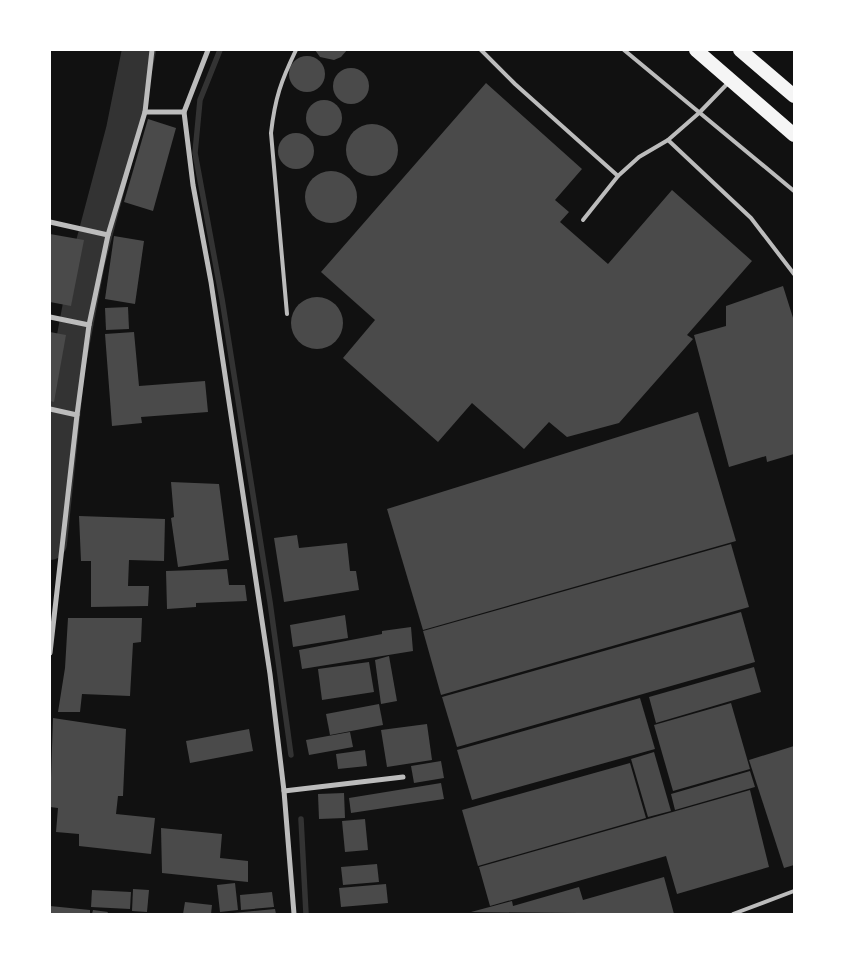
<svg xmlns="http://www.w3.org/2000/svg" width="844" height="964" font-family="'Fira Sans',sans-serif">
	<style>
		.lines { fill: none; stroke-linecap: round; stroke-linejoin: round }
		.stream { stroke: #333; stroke-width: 5.5 }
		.river { stroke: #333; stroke-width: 34 }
		.building { fill: #4a4a4a }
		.service { stroke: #bcbcbc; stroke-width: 4 }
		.minor { stroke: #bcbcbc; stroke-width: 5 }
		.trunk { stroke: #f5f5f5; stroke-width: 14 }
	</style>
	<rect width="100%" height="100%" fill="#111"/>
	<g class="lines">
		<g class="stream">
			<polyline points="220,50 200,100 195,153 222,299 270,602 291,755"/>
			<polyline points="301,819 306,914"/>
		</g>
		<polyline class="river" points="50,543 68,368 88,262 123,130 139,50"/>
	</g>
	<g class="building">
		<polygon points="315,50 347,50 341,57 334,60 320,57"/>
		<circle cx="307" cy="74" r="18"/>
		<circle cx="351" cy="86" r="18"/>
		<polygon points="486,83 582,169 555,200 569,212 560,222 608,264 672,190 752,261 687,335 693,339 619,423 567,437 549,422 524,449 472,403 438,442 343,358 375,320 321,272"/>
		<circle cx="324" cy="118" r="18"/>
		<polygon points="148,119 176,128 153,211 124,202"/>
		<circle cx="372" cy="150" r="26"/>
		<circle cx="296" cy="151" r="18"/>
		<circle cx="331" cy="197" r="26"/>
		<polygon points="50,234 84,240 71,306 50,302"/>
		<polygon points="114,236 144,241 135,304 105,299"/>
		<polygon points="783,286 794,321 794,454 767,462 766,456 729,467 694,335 726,326 726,306"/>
		<circle cx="317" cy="323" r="26"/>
		<polygon points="128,307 129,329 106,330 105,308"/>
		<polygon points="50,332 66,335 54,402 50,401"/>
		<polygon points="134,332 139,386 205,381 208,412 141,417 142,423 112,426 105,334"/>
		<polygon points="698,412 736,541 423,630 387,509"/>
		<polygon points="171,482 219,484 229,560 178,567 171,518 174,517"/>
		<polygon points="79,516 165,519 164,561 129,560 128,586 149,586 148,606 91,607 91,561 81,561"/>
		<polygon points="297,535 299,548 347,543 350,571 356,571 359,590 284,602 274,538"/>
		<polygon points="731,544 749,607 441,695 423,631"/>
		<polygon points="227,569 229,585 245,585 247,601 196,603 196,607 167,609 166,571"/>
		<polygon points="741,612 755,662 457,747 442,697"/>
		<polygon points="345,615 348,638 293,647 290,625"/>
		<polygon points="68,618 142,618 141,642 133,643 130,696 82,694 80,712 58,712 65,668"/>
		<polygon points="411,627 413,651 302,669 299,650 382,634 382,631"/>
		<polygon points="389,656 397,701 381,704 375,660"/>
		<polygon points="369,662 374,692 322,700 318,669"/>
		<polygon points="754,667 761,692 656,723 649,697"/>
		<polygon points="640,698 655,749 472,800 457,750"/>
		<polygon points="731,703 750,769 673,791 654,725"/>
		<polygon points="379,704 383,725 330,735 326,714"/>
		<polygon points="53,718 126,729 123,796 118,796 116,814 155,818 151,854 79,846 79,834 56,832 58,808 50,807"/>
		<polygon points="427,724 432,760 387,767 381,730"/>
		<polygon points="249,729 253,751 190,763 186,741"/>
		<polygon points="350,732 353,747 309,755 306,740"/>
		<polygon points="794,746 794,865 784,868 749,760"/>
		<polygon points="365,750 367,766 338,769 336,754"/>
		<polygon points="654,752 671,811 648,817 631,759"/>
		<polygon points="441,761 444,778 414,783 411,766"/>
		<polygon points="630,763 646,818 478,866 462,810"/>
		<polygon points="750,771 755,787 675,810 671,794"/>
		<polygon points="441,783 444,799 351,813 349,798"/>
		<polygon points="750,790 769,867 677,894 666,856 490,906 479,867"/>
		<polygon points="344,793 345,818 319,819 318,794"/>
		<polygon points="365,819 368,850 345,852 342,821"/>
		<polygon points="161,828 222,834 220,858 248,861 248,882 162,873"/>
		<polygon points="377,864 379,882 343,885 341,867"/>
		<polygon points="664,877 674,914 471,912 512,901 513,906 579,887 583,900"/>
		<polygon points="235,883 238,910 220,912 217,885"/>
		<polygon points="386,884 388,903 341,907 339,888"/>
		<polygon points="133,889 149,890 147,912 132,911"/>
		<polygon points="92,890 131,892 130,909 91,907"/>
		<polygon points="272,892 274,907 241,910 240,895"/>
		<polygon points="185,902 212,905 211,914 183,914"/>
		<polygon points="50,906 90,910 90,914 50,914"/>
		<polygon points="275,909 276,914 233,914 233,913"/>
		<polygon points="93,910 108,912 107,914 92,914"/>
	</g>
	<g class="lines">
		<g class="service">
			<polyline points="481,50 515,84 618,176"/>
			<polyline points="624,50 794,191"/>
			<polyline points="668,140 751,218 794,274"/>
			<polyline points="583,220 618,176 639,157 668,140 699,113 729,82"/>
			<path d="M 287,314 L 271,133 C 275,98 281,81 296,50"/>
			<polyline points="733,914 794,891"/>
		</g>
		<g class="minor">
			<polyline points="208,50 184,112 193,185 211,282 270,674 284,791 294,914"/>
			<polyline points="145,112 184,112"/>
			<polyline points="50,222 108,235"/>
			<polyline points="50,317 89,325"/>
			<polyline points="50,409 77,415"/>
			<polyline points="50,653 77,415 89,325 108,235 145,112 152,50"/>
			<polyline points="284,791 403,777"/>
		</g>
		<g class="trunk">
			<polyline points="696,50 794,135"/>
			<polyline points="740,50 794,96"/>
		</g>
	</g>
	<rect width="844" height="964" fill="none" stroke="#ffffff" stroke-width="102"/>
</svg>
